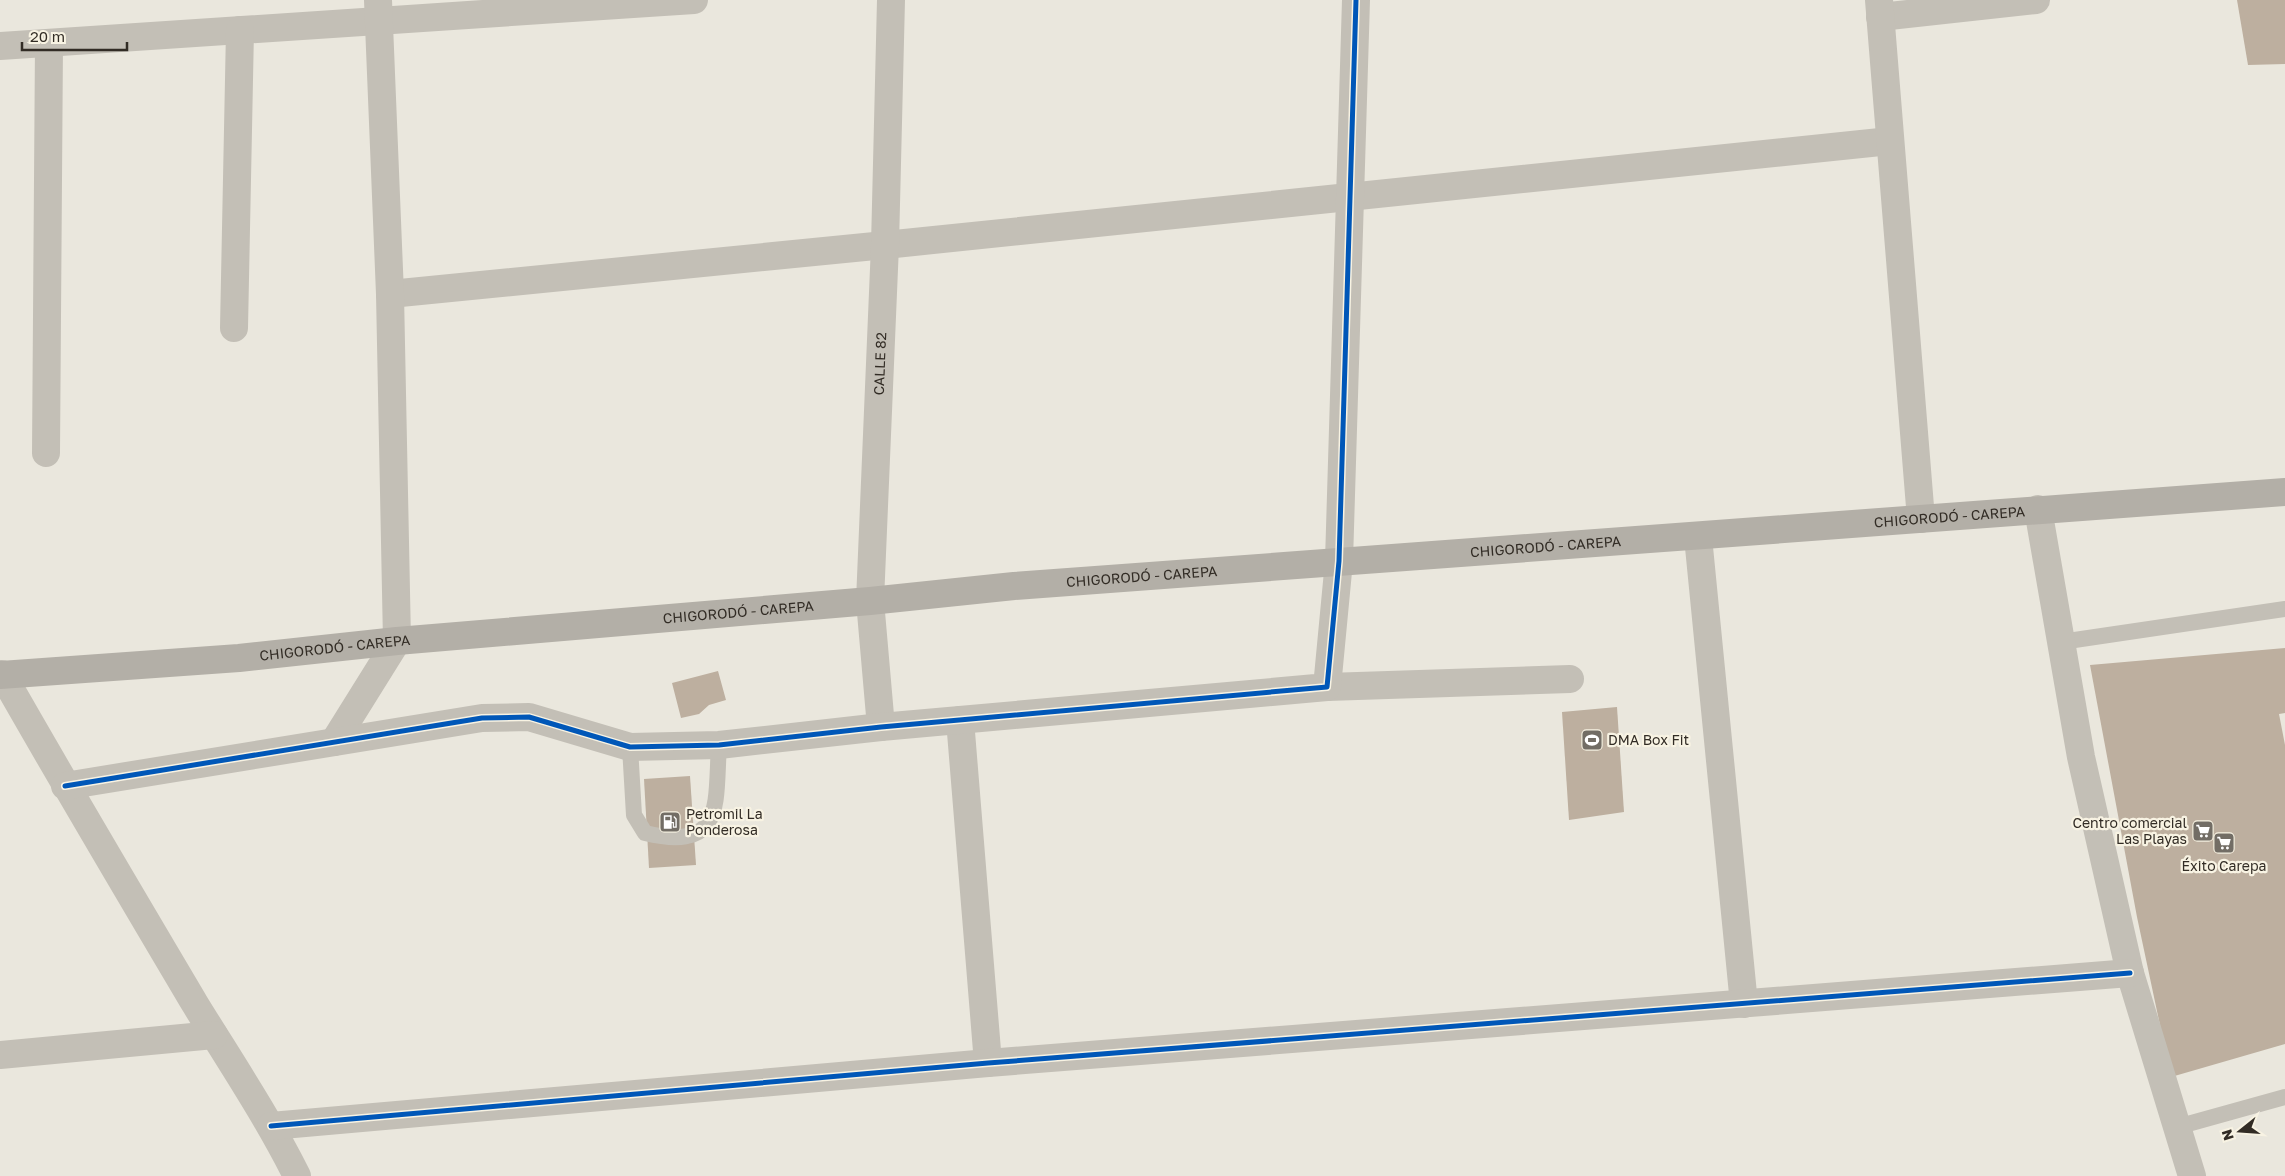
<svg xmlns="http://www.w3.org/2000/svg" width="2285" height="1176" font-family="'Golos Text',sans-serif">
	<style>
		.building { fill: #bdaf9f }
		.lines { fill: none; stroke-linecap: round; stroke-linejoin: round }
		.service { stroke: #c3bfb6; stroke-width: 16 }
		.minor { stroke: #c3bfb6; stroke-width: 28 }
		.tertiary { stroke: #c3bfb6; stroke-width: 28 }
		.secondary { stroke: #b3afa7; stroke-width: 28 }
		.cycleway-casing { stroke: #f8f3e3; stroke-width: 8 }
		.cycleway { stroke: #0057b8; stroke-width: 5 }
		.labels { text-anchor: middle; stroke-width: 4.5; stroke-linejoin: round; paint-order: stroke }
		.street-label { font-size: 14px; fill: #322c25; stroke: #f8f3e3 }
		.poi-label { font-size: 14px; fill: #322c25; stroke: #f8f3e3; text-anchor: start }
	</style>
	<rect width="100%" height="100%" fill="#eae7dd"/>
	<g class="building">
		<polygon points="2237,0 2285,0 2285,64 2248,65"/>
		<polygon points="2285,648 2285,713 2279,714 2285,745 2285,1044 2171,1077 2137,917 2090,665"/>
		<polygon points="718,671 726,700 709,705 699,714 681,718 672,683"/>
		<polygon points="1617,707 1624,812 1569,820 1562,712"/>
		<polygon points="690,776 696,865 649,868 644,779"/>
	</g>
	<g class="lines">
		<g class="service">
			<polyline points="2061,642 2285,609"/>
			<path d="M 630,747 L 634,815 L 645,833 C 725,852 715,804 719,745"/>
			<polyline points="2177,1127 2285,1097"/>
		</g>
		<g class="minor">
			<polyline points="1880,17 2036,0"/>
			<polyline points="0,46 694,0"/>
			<polyline points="390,294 885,245 1890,141"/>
			<polyline points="234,328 240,30"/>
			<polyline points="46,453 49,43"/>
			<polyline points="2038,509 2081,757 2130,973 2192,1176"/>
			<polyline points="1698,537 1744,1004"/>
			<path d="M 2,674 C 65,785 130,894 195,1004 C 230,1061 267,1116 297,1176"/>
			<polyline points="1327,687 1570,679"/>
			<polyline points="960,720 988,1063"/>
			<path id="s1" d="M 881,727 L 870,601 L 885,245 L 891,0"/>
			<polyline points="334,742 397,641"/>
			<polyline points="65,786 482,718 529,717 630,747 719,745 881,727 1327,687 1339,561 1356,0"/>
			<polyline points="0,1055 214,1035"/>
			<polyline points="271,1126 988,1063 2130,973"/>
		</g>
		<g class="tertiary">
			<polyline points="378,0 390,294 397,641"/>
			<polyline points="1879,0 1921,519"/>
		</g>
		<path class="secondary" id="s2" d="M 0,675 L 239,658 L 397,641 L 870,601 L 1014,586 L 2285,492"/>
		<g class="cycleway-casing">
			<g id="cycleway">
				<polyline points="65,786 482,718 529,717 630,747 719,745 881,727 1327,687 1339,561 1356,0"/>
				<polyline points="271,1126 988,1063 2130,973"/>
			</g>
		</g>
		<use href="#cycleway" class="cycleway"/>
	</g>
	<defs>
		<g id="stadium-square" transform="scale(1.125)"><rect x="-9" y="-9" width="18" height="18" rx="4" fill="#726d65" stroke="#f8f3e3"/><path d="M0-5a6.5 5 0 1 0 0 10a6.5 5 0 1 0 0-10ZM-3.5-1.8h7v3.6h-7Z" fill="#fff"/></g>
		<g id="fuel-square" transform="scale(1.125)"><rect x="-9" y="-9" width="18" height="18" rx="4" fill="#726d65" stroke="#f8f3e3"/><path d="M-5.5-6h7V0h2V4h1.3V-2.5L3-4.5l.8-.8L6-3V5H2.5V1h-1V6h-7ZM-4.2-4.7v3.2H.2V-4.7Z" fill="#fff"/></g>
		<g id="supermarket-square" transform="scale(1.125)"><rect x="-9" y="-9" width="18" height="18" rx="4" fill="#726d65" stroke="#f8f3e3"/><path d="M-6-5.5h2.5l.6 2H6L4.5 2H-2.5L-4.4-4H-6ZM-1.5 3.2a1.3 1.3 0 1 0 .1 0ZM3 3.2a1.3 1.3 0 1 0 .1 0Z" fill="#fff"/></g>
	</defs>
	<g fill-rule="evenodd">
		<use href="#stadium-square" x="1592" y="740"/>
		<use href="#fuel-square" x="670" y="822"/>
		<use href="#supermarket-square" x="2203" y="831"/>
		<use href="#supermarket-square" x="2224" y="843"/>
	</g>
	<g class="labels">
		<g class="street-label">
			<text dy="5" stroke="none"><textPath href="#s1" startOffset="364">CALLE 82</textPath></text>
			<text dy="5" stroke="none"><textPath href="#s2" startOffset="1956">CHIGORODÓ - CAREPA</textPath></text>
			<text dy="5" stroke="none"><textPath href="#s2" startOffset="1551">CHIGORODÓ - CAREPA</textPath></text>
			<text dy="5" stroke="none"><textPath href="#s2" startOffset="1146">CHIGORODÓ - CAREPA</textPath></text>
			<text dy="5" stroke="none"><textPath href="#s2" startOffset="741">CHIGORODÓ - CAREPA</textPath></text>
			<text dy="5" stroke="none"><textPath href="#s2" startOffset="336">CHIGORODÓ - CAREPA</textPath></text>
		</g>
		<g class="poi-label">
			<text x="1608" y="745">DMA Box Fit</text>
			<text x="686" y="819">Petromil La<tspan x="686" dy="16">Ponderosa</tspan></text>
			<text x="2187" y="828" text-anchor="end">Centro comercial<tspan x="2187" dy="16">Las Playas</tspan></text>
			<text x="2224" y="871" text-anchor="middle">Éxito Carepa</text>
		</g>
	</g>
	<g transform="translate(2240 1131) rotate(253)" stroke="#f8f3e3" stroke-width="4" paint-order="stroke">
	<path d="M0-4L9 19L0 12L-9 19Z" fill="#322c25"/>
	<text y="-8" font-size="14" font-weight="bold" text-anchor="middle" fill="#322c25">N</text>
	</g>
	<path d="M22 42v8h105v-8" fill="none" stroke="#322c25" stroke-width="2.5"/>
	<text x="30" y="42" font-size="15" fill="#322c25" stroke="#f8f3e3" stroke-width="4" paint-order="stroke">20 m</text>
</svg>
